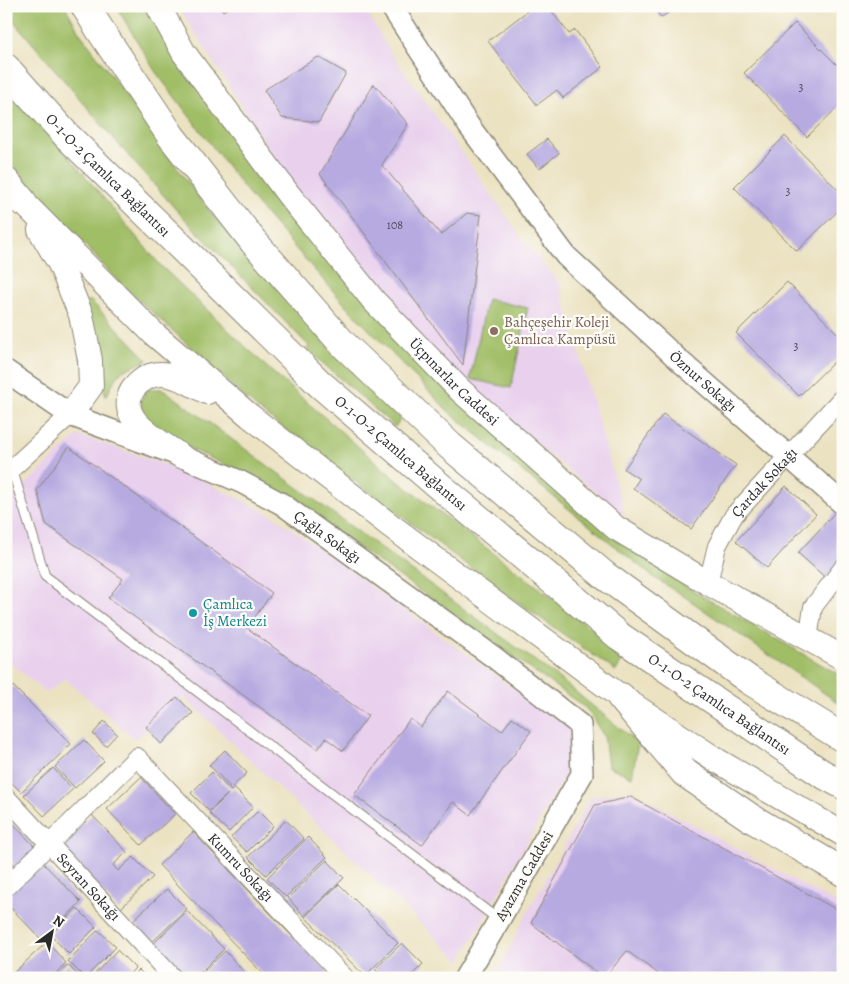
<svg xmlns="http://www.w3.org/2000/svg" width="849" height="984" font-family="Alegreya,serif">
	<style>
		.built { fill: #e9d1ed }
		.green { fill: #a0be66; stroke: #667448 }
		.building { fill: #b7aae1 }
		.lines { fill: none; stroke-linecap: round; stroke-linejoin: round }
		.service-casing { stroke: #8b8676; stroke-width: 11 }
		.minor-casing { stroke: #8b8676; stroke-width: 20 }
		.tertiary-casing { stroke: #8b8676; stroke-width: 24 }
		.secondary-casing { stroke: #8b8676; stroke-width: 26 }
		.primary-casing { stroke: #8b8676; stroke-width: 30 }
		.trunk-casing { stroke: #8b8676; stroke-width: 30 }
		.service { stroke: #fff; stroke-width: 9 }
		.minor { stroke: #fff; stroke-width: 18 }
		.tertiary { stroke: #fff; stroke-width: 21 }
		.secondary { stroke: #fff; stroke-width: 24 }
		.primary { stroke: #fff; stroke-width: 28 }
		.trunk { stroke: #fff; stroke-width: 28 }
		.education-dot { fill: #8d6e63; stroke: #fdfcf7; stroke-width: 2 }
		.culture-dot { fill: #0f9aa8; stroke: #fdfcf7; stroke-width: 2 }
		.labels { text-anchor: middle; stroke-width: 4.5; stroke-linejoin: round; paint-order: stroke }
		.number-label { font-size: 12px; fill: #4e4b58 }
		.street-label { font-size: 15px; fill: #2b2b2b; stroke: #fdfcf7 }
		.education-label { font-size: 15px; fill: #785e54; stroke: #fdfcf7; text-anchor: start }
		.culture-label { font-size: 15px; fill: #0d838f; stroke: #fdfcf7; text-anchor: start }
	</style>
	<rect width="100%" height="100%" fill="#fdfcf7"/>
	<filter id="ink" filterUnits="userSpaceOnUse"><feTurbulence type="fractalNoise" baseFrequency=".02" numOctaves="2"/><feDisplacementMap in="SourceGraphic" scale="10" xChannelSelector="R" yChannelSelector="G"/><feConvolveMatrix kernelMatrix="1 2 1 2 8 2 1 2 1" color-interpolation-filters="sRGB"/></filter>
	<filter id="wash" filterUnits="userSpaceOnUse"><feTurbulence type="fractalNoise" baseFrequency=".0096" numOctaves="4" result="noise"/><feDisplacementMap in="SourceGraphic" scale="20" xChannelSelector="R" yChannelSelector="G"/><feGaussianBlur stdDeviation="1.12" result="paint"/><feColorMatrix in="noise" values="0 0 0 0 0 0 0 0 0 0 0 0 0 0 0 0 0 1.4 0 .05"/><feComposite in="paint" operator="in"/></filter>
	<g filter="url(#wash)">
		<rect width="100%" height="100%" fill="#ebe2c1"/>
		<g class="built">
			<polygon points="178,6 363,6 391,53 529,248 559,282 625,516 458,381 297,193"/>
			<polygon points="78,435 184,471 275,517 570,729 570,766 460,961 183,696 135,739 65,679 46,693 6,659 6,503"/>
			<polygon points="630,790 843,907 843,978 495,978 526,915 591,797"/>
		</g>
		<g class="green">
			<polygon points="6,6 65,6 79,32 126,95 167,154 214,217 331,350 401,418 395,427 307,349 309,346 180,214 119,145 6,12"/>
			<polygon points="116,6 149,6 298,222 609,535 688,588 843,677 843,706 682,595 653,577 449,412 348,308 254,201 155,71"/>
			<polygon points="6,82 160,265 270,370 399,482 534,584 626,655 616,671 509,596 259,410 115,278 23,177 6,157"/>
			<polygon points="487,299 528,308 511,388 470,379"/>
			<polygon points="90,300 148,360 122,371 113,383 106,397 84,305"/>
			<polygon points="149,389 163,389 561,680 638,743 632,777 608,766 604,736 586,708 274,488 183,445 145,423 137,404"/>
		</g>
		<g id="blocks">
			<g class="building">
				<polygon points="220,6 231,6 223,11"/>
				<polygon points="534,6 548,6 569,34 575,30 603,67 563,98 557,90 537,105 488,41"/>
				<polygon points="653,6 677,6 661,18"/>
				<polygon points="795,23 843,71 843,102 807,137 744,73"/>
				<polygon points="318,57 346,73 319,122 282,118 264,90"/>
				<polygon points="374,84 408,124 382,165 441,235 467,213 481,215 463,365 320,174"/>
				<polygon points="785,136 843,195 843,206 797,251 734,187"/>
				<polygon points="547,139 559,153 539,169 527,154"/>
				<polygon points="787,282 843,339 843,353 799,396 736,333"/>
				<polygon points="663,414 736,465 691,529 633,488 639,479 624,469"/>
				<polygon points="69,447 272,593 247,628 368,716 343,751 326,738 318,749 108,598 123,579 46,524 37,490"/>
				<polygon points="786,486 816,514 767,568 736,541"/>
				<polygon points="839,508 843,512 843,564 828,580 798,553"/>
				<polygon points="13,686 71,744 21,792 6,777 6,693"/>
				<polygon points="448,691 502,731 512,717 531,731 470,815 453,802 422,845 354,795 410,719 421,727"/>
				<polygon points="177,697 193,713 161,744 146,727"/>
				<polygon points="104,721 117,734 106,746 93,734"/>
				<polygon points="84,740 104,761 75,788 55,767"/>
				<polygon points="225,750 247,773 231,788 209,765"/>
				<polygon points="53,768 73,789 44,816 24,795"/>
				<polygon points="212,772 231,791 234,788 253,807 229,832 209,813 228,794 209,811 191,793"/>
				<polygon points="141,777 175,814 141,845 107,809"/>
				<polygon points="631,797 843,913 843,978 664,978 627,951 604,978 531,923 595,805"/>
				<polygon points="258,811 273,826 247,852 231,837"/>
				<polygon points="92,815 127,852 113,865 118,871 133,857 153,877 119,910 59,846"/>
				<polygon points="6,816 38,850 19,869 6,856"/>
				<polygon points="286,820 304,839 266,875 248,857"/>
				<polygon points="193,832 287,931 334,978 267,978 216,925 159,865"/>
				<polygon points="308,837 327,857 286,897 267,878"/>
				<polygon points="6,858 16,868 6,878"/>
				<polygon points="40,860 81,902 42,940 6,903 6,892"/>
				<polygon points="327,860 344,878 304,916 288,898"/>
				<polygon points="339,884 398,943 365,976 305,917"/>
				<polygon points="167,889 187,909 152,942 132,921"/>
				<polygon points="77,908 96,927 69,954 50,935"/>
				<polygon points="187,911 224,949 195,978 186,978 153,944"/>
				<polygon points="98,930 116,947 85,978 68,961"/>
				<polygon points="47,942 66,963 51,978 8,978"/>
				<polygon points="402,943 423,964 409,978 383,978 375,969"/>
				<polygon points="117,950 135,968 126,978 91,978"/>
				<polygon points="225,951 250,978 197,978"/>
				<polygon points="68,965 80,978 55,978"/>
				<polygon points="139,970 147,978 131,978"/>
			</g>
		</g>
	</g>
	<g filter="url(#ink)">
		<use href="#blocks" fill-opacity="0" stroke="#8b8676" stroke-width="1"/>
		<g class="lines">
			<g class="service-casing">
				<polyline id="service" points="12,469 45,576 499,920"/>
			</g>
			<g class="minor-casing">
				<g id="minor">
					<polyline points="6,474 70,415"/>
					<path id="s1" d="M 708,583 L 717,546 L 734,515 L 843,397"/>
					<polyline points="808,639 813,607 843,568"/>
					<path id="s2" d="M 6,797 L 173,978"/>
					<path id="s3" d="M 6,887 L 137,757 L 345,978"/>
				</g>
			</g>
			<g class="tertiary-casing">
				<g id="tertiary">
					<path id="s4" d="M 391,6 L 469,126 L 566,256 L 681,362 L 843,504"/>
					<path id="s5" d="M 6,371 L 70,415 L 181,456 L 241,482 L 282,504 L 495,658 L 580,725 L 582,774 L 499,920 L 465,978"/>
				</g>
			</g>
			<g class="secondary-casing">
				<g id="secondary">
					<path id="s6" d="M 158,6 L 184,53 L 288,194 L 374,301 L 460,390 L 616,528 L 708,583 L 843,658"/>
					<polyline points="22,201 154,334 250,416 387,523 621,697 718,761 843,834"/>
					<polyline points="40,230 60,264 81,315 90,360 91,386 70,415"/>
					<path d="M 181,456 C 167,447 137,429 131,414 C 127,406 128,395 134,388 C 157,361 182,379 207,392"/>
				</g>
			</g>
			<g class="primary-casing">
				<polyline id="primary" points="621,697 685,773 751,818 843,872"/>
			</g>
			<g class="trunk-casing">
				<g id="trunk">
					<polyline points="85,6 102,33 171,136 253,241 343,344 450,446 604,575 749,680 843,738"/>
					<path id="s7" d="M 6,68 L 67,136 L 178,244 L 320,384 L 432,480 L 619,636 L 821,773 L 843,785"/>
					<polyline points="6,182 22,201"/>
				</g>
			</g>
			<use href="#service" class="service"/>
			<use href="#minor" class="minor"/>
			<use href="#tertiary" class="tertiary"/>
			<use href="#secondary" class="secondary"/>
			<use href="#primary" class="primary"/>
			<use href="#trunk" class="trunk"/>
		</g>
	</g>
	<circle class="education-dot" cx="494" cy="331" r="5"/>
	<circle class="culture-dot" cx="193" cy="613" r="5"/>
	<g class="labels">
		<g class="number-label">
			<text x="801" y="91">3</text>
			<text x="788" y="195">3</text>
			<text x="395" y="229">108</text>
			<text x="796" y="350">3</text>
		</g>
		<g class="street-label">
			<text dy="5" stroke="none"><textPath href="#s7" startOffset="148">O-1-O-2 Çamlıca Bağlantısı</textPath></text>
			<text dy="5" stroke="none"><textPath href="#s6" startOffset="480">Üçpınarlar Caddesi</textPath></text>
			<text dy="5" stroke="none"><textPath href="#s4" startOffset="491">Öznur Sokağı</textPath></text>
			<text dy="5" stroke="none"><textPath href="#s7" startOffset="552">O-1-O-2 Çamlıca Bağlantısı</textPath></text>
			<text dy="5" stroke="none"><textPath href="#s1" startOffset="118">Çardak Sokağı</textPath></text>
			<text dy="5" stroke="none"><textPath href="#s5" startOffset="364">Çağla Sokağı</textPath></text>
			<text dy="5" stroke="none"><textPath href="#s7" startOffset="958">O-1-O-2 Çamlıca Bağlantısı</textPath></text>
			<text dy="5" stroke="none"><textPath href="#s3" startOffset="336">Kumru Sokağı</textPath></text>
			<text transform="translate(524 876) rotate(-60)" y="5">Ayazma Caddesi</text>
			<text dy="5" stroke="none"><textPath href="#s2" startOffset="122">Seyran Sokağı</textPath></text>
		</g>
		<g class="education-label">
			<text x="504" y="327">Bahçeşehir Koleji<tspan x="504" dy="17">Çamlıca Kampüsü</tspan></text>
		</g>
		<g class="culture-label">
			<text x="203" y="609">Çamlıca<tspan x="203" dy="17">İş Merkezi</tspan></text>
		</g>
	</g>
	<rect width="849" height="984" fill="none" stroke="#fdfcf7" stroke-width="25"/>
	<g transform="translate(52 932) rotate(32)" stroke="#fdfcf7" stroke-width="4" paint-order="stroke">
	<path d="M0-4L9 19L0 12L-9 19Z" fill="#2b2b2b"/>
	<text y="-8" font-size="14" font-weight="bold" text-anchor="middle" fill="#2b2b2b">N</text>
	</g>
</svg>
